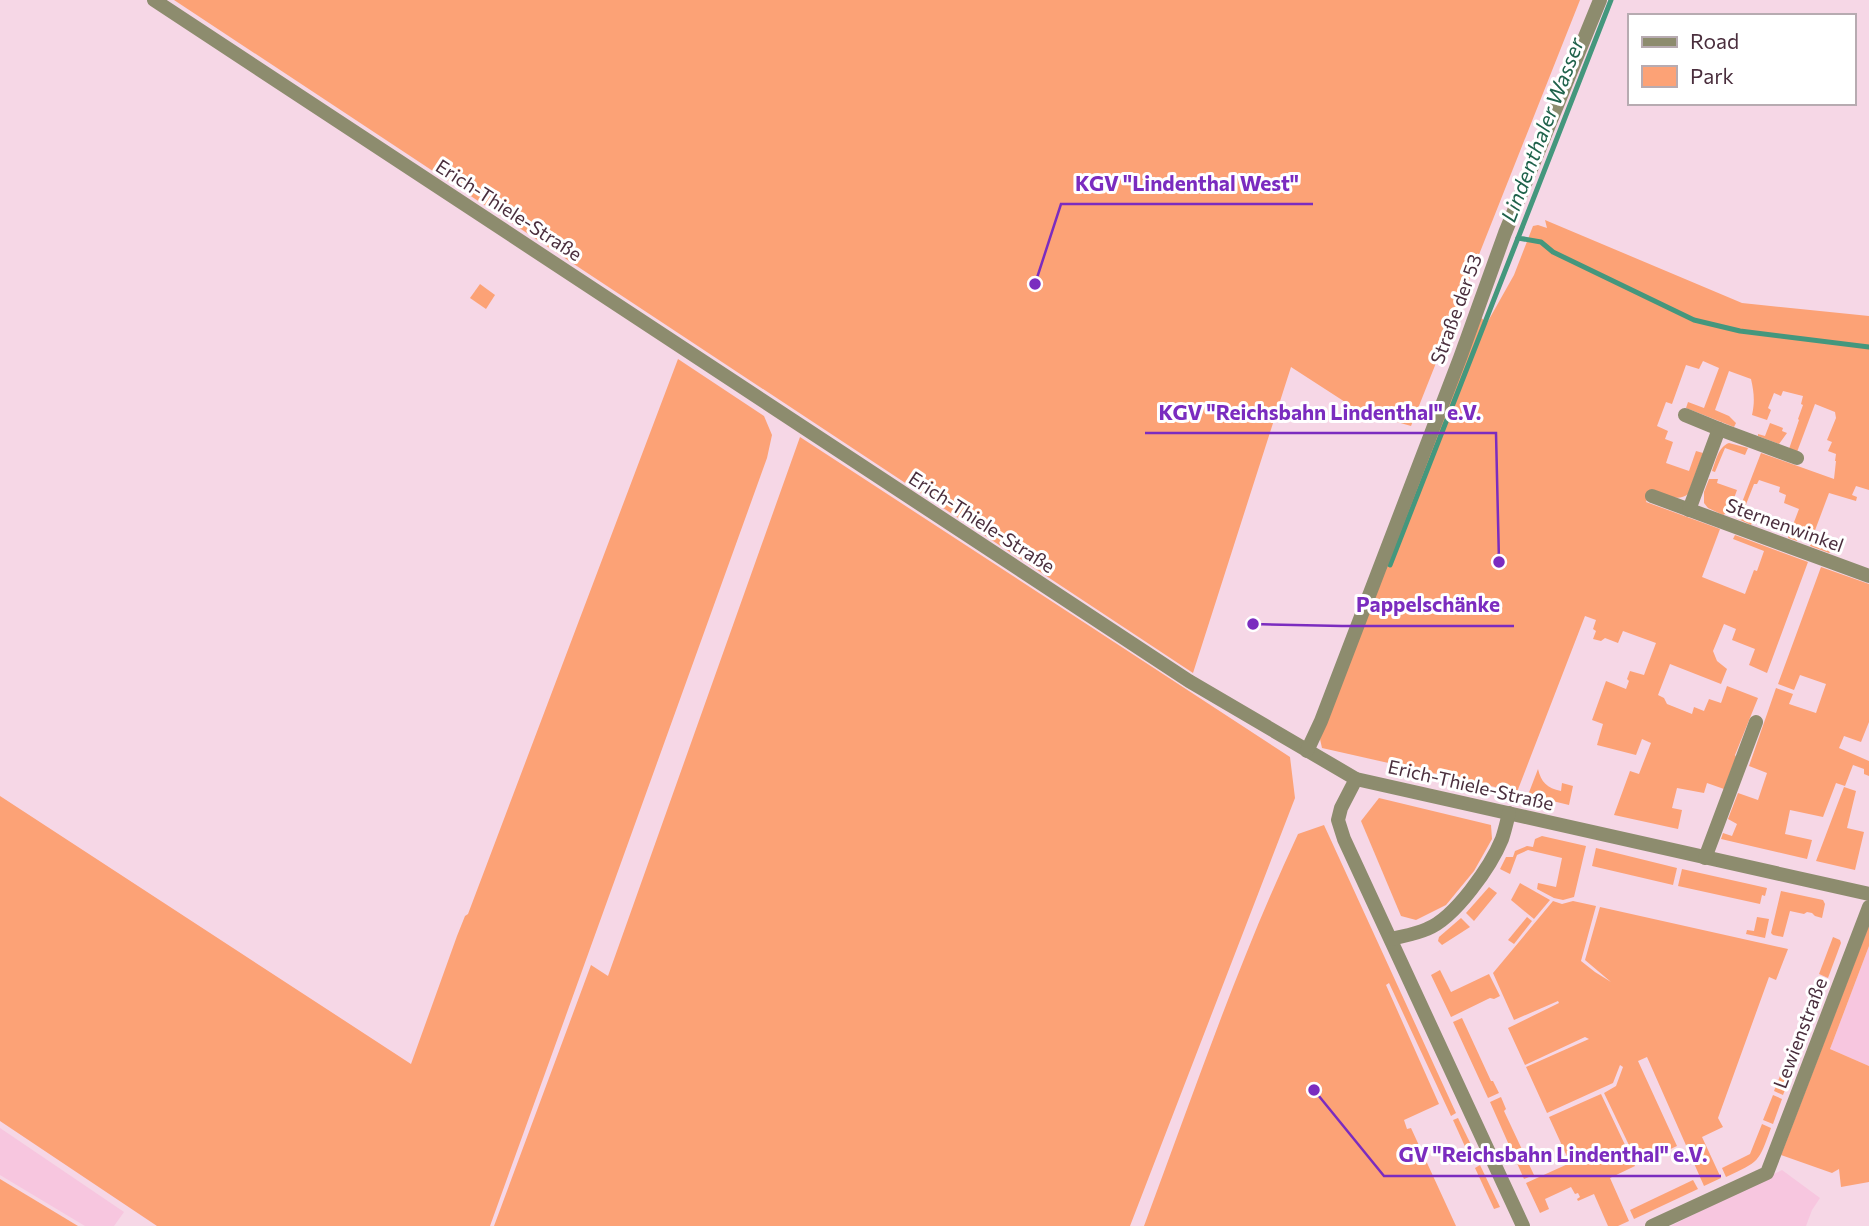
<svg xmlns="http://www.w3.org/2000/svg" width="1869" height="1226" font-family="Commissioner,sans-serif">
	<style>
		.built { fill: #f7c6df }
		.green { fill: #fca276 }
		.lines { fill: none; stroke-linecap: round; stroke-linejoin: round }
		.stream { stroke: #44977d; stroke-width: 5 }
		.minor { stroke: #8d8c6e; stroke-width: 14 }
		.labels { text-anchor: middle; stroke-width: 6; stroke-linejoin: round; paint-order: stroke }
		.street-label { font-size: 19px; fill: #4a2e3d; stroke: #fff }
		.water-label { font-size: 21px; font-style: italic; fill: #1f624b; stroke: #fff }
		.leader { fill: none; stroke: #7b2cbf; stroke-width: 2.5 }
		.callout-dot { fill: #7b2cbf; stroke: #fff; stroke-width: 2.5 }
		.callout-label { font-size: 21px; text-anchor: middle; font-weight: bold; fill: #7b2cbf; stroke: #fff; stroke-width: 6; stroke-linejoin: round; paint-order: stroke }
	</style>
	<rect width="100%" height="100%" fill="#f6d7e6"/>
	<g class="built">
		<polygon points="1869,946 1869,1066 1830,1049"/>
		<polygon points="0,1128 124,1212 114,1226 85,1226 0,1175"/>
		<polygon points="1782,1170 1820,1198 1812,1210 1806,1226 1671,1226"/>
	</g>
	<g class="green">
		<polygon points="174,0 1580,0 1411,426 1359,411 1291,367 1193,673"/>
		<path d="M 1545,220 L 1742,303 L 1869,316 L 1869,490 L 1856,486 L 1852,495 L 1857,497 L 1856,501 L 1829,493 L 1814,533 L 1840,542 L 1838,546 L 1829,553 L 1810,546 L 1812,538 L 1800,533 L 1797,541 L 1788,538 L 1799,509 L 1784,503 L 1786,495 L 1779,492 L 1780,487 L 1759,480 L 1757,484 L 1754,484 L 1743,512 L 1755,517 L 1751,525 L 1736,518 L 1761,453 L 1834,479 L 1836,461 L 1835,461 L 1836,454 L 1828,451 L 1832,442 L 1827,440 L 1836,418 L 1835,412 L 1815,404 L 1797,452 L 1789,449 L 1799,420 L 1798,419 L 1803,405 L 1801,404 L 1803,396 L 1783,391 L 1781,396 L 1774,393 L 1768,408 L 1771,410 L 1767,420 L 1752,415 C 1755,402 1754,392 1751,379 L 1729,371 L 1715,410 L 1729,416 L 1736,423 L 1734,427 L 1686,408 L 1688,402 L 1704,408 L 1719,368 L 1703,361 L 1699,369 L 1686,365 L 1672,404 L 1666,402 L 1657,426 L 1668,431 L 1665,439 L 1673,442 L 1666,463 L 1689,471 L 1696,451 L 1703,453 L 1688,494 C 1677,503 1663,493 1651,489 L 1646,502 L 1720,529 L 1702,577 L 1745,594 L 1754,570 L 1757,571 L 1764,551 L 1733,539 L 1735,535 L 1808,562 L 1767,673 L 1749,665 L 1755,649 L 1732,640 L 1736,629 L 1724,624 L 1713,651 L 1717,661 L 1727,669 L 1721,684 L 1670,664 L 1658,695 L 1664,698 L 1667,704 L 1692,714 L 1694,707 L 1704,711 L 1709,699 L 1721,703 L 1727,686 L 1758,698 L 1735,755 L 1736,757 L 1724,789 L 1707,783 L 1704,793 L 1677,788 L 1672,808 L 1682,810 L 1678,829 L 1614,815 L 1630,771 L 1639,774 L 1651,743 L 1642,739 L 1636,755 L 1597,745 L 1603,724 L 1592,720 L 1606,681 L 1626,689 L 1629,681 L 1627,679 L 1630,671 L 1644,675 L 1656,643 L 1623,631 L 1618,643 L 1605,638 L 1601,641 L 1593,639 L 1596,631 L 1593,629 L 1596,620 L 1585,616 L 1517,792 L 1322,748 L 1320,739 L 1480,317 L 1487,323 L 1514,275 L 1533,226 L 1538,225 L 1547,228 Z"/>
		<polygon points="480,284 495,295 486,309 470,298"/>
		<polygon points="678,359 764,416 772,435 767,458 490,1226 157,1226 0,1121 0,796 411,1064 457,936 465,916 468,914"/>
		<polygon points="1770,423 1783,428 1782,431 1787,433 1779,444 1758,436 1758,434 1765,436"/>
		<polygon points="800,437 1290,757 1295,798 1130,1226 494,1226 591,965 608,976"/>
		<path d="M 1729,443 L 1748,448 L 1745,455 L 1725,448 L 1715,472 L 1712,471 C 1716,461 1718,447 1729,443 Z"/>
		<polygon points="1709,479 1718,479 1717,483 1737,490 1729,512 1723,515 1708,508 1704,503 1704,492"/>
		<polygon points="1821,567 1869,584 1869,722 1861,742 1844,736 1839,748 1869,761 1869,776 1864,774 1864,769 1853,765 1845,786 1836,783 1823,817 1790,810 1785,834 1812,840 1807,859 1721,839 1723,833 1732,836 1737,824 1728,819 1738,793 1758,800 1767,773 1749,766 1776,688 1793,694 1789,704 1816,713 1826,684 1800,675 1794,690 1778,684"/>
		<path d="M 1538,769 C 1541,782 1547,788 1561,791 L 1562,783 L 1573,786 L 1569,805 L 1528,795 Z"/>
		<polygon points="1844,787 1856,791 1847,828 1864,832 1855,870 1816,861"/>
		<polygon points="1379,798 1491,825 1492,839 1474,871 1446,905 1416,920 1401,916 1361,821"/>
		<path d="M 1324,825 L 1456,1113 L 1451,1116 L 1389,983 L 1386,985 L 1439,1104 L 1404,1120 L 1407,1129 L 1411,1128 L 1456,1226 L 1144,1226 C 1193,1095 1238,962 1298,834 Z"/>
		<polygon points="1542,836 1586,846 1574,897 1563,900 1554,898 1537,889 1538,883 1556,887 1562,858 1528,850 1517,855 1510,874 1500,869 1506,857 1513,857 1515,851 1527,846 1533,847 1535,839"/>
		<polygon points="1596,848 1677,868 1673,885 1592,866"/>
		<polygon points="1682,869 1767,888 1765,896 1762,895 1760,904 1678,886"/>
		<polygon points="1520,883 1550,900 1534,919 1511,900"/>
		<polygon points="1489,887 1497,893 1474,921 1466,913"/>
		<polygon points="1781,891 1823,900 1825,904 1822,918 1815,916 1812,913 1807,912 1804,914 1790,911 1783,937 1773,935 1771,933"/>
		<polygon points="1553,901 1562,904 1573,901 1596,906 1581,961 1595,972 1611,982 1585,960 1600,907 1788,949 1776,980 1769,977 1718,1118 1723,1127 1702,1137 1721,1178 1704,1186 1647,1057 1638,1061 1677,1146 1638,1164 1604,1093 1616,1086 1623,1067 1620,1065 1613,1083 1547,1113 1526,1067 1589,1039 1585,1037 1525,1065 1508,1028 1559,1003 1558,1001 1514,1020 1493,973"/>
		<polygon points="1527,917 1532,921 1514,944 1508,940"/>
		<polygon points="1757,917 1769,919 1765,938 1746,934 1747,930 1754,931"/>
		<polygon points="1461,918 1470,927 1442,945 1438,941 1439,937"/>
		<polygon points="1869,925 1869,946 1830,1049 1869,1066 1869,1182 1841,1187 1839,1169 1832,1173 1781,1155"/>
		<polygon points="1833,937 1840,940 1841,943 1828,978 1819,974"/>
		<polygon points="1440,970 1451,992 1489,974 1500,996 1494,999 1490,998 1451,1017 1431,975"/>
		<polygon points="1817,979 1826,982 1817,1007 1808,1004"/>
		<polygon points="1806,1007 1815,1011 1806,1036 1797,1032"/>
		<polygon points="1462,1018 1491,1081 1493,1081 1499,1093 1488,1098 1453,1022"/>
		<polygon points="1795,1037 1804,1040 1795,1065 1785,1062"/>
		<polygon points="1784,1066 1793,1069 1783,1095 1774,1091"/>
		<polygon points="1601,1094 1635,1166 1610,1178 1629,1221 1618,1226 1608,1226 1594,1194 1578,1201 1577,1199 1580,1197 1578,1193 1575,1194 1571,1187 1545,1199 1549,1209 1540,1213 1526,1183 1570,1163 1549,1117"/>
		<polygon points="1773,1095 1782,1099 1773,1124 1763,1120"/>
		<polygon points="1501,1097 1506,1109 1504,1111 1534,1175 1524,1179 1490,1102"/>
		<polygon points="1458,1118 1478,1159 1472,1162 1453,1120"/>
		<path d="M 1762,1124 L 1771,1128 C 1758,1163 1760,1161 1726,1177 L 1722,1168 L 1750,1154 Z"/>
		<polygon points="1480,1165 1500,1207 1494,1209 1475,1168"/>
		<polygon points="0,1179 78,1226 0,1226"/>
		<polygon points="1693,1180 1698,1189 1634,1219 1630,1210"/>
	</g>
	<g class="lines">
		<g class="stream">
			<polyline points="1611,0 1518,238 1541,242 1553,252 1694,320 1740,331 1869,347"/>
			<polyline points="1390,565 1518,238"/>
		</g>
		<g class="minor">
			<polyline points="154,0 1189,681 1356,779 1869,894"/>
			<polyline points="1685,415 1719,429"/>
			<polyline points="1652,496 1869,576"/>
			<polyline points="1689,510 1719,429 1797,458"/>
			<polyline points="1307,751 1321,721 1460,358 1505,233 1600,0"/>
			<polyline points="1356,779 1341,808 1338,820 1344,839 1523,1226"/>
			<polyline points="1705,858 1756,722"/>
			<path d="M 1391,939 C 1403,936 1416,934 1427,929 C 1455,918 1491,866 1502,839 C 1505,830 1507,821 1509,813"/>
			<polyline points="1652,1226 1767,1173 1869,907"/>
		</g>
	</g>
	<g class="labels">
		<g class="street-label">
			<text transform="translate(509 210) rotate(33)" y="7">Erich-Thiele-Straße</text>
			<text transform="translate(1456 309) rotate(-70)" y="7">Straße der 53</text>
			<text transform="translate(982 522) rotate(33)" y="7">Erich-Thiele-Straße</text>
			<text transform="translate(1785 525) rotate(20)" y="7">Sternenwinkel</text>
			<text transform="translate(1471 785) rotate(13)" y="7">Erich-Thiele-Straße</text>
			<text transform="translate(1800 1033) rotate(-69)" y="7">Lewienstraße</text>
		</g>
		<g class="water-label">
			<text transform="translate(1543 130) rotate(-69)" y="7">Lindenthaler Wasser</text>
		</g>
	</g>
	<path class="leader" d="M1035 284L1061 204H1313M1499 562L1496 433H1145M1253 624L1342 626H1514M1314 1090L1384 1176H1721"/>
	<g class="callout-dot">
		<circle cx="1035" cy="284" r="7"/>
		<circle cx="1499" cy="562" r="7"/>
		<circle cx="1253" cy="624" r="7"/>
		<circle cx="1314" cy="1090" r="7"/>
	</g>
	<g class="callout-label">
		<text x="1187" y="191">KGV "Lindenthal West"</text>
		<text x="1320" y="420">KGV "Reichsbahn Lindenthal" e.V.</text>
		<text x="1428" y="612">Pappelschänke</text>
		<text x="1553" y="1162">GV "Reichsbahn Lindenthal" e.V.</text>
	</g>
	<rect x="1628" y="14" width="228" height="91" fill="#ffffff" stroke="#b7abb1" stroke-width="2"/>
	<rect x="1642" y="37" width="35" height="10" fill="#8d8c6e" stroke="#b7abb1" stroke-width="2"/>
	<text x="1690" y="49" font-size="21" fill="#4a2e3d">Road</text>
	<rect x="1642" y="66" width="35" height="21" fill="#fca276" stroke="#b7abb1" stroke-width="2"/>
	<text x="1690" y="84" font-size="21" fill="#4a2e3d">Park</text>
</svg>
